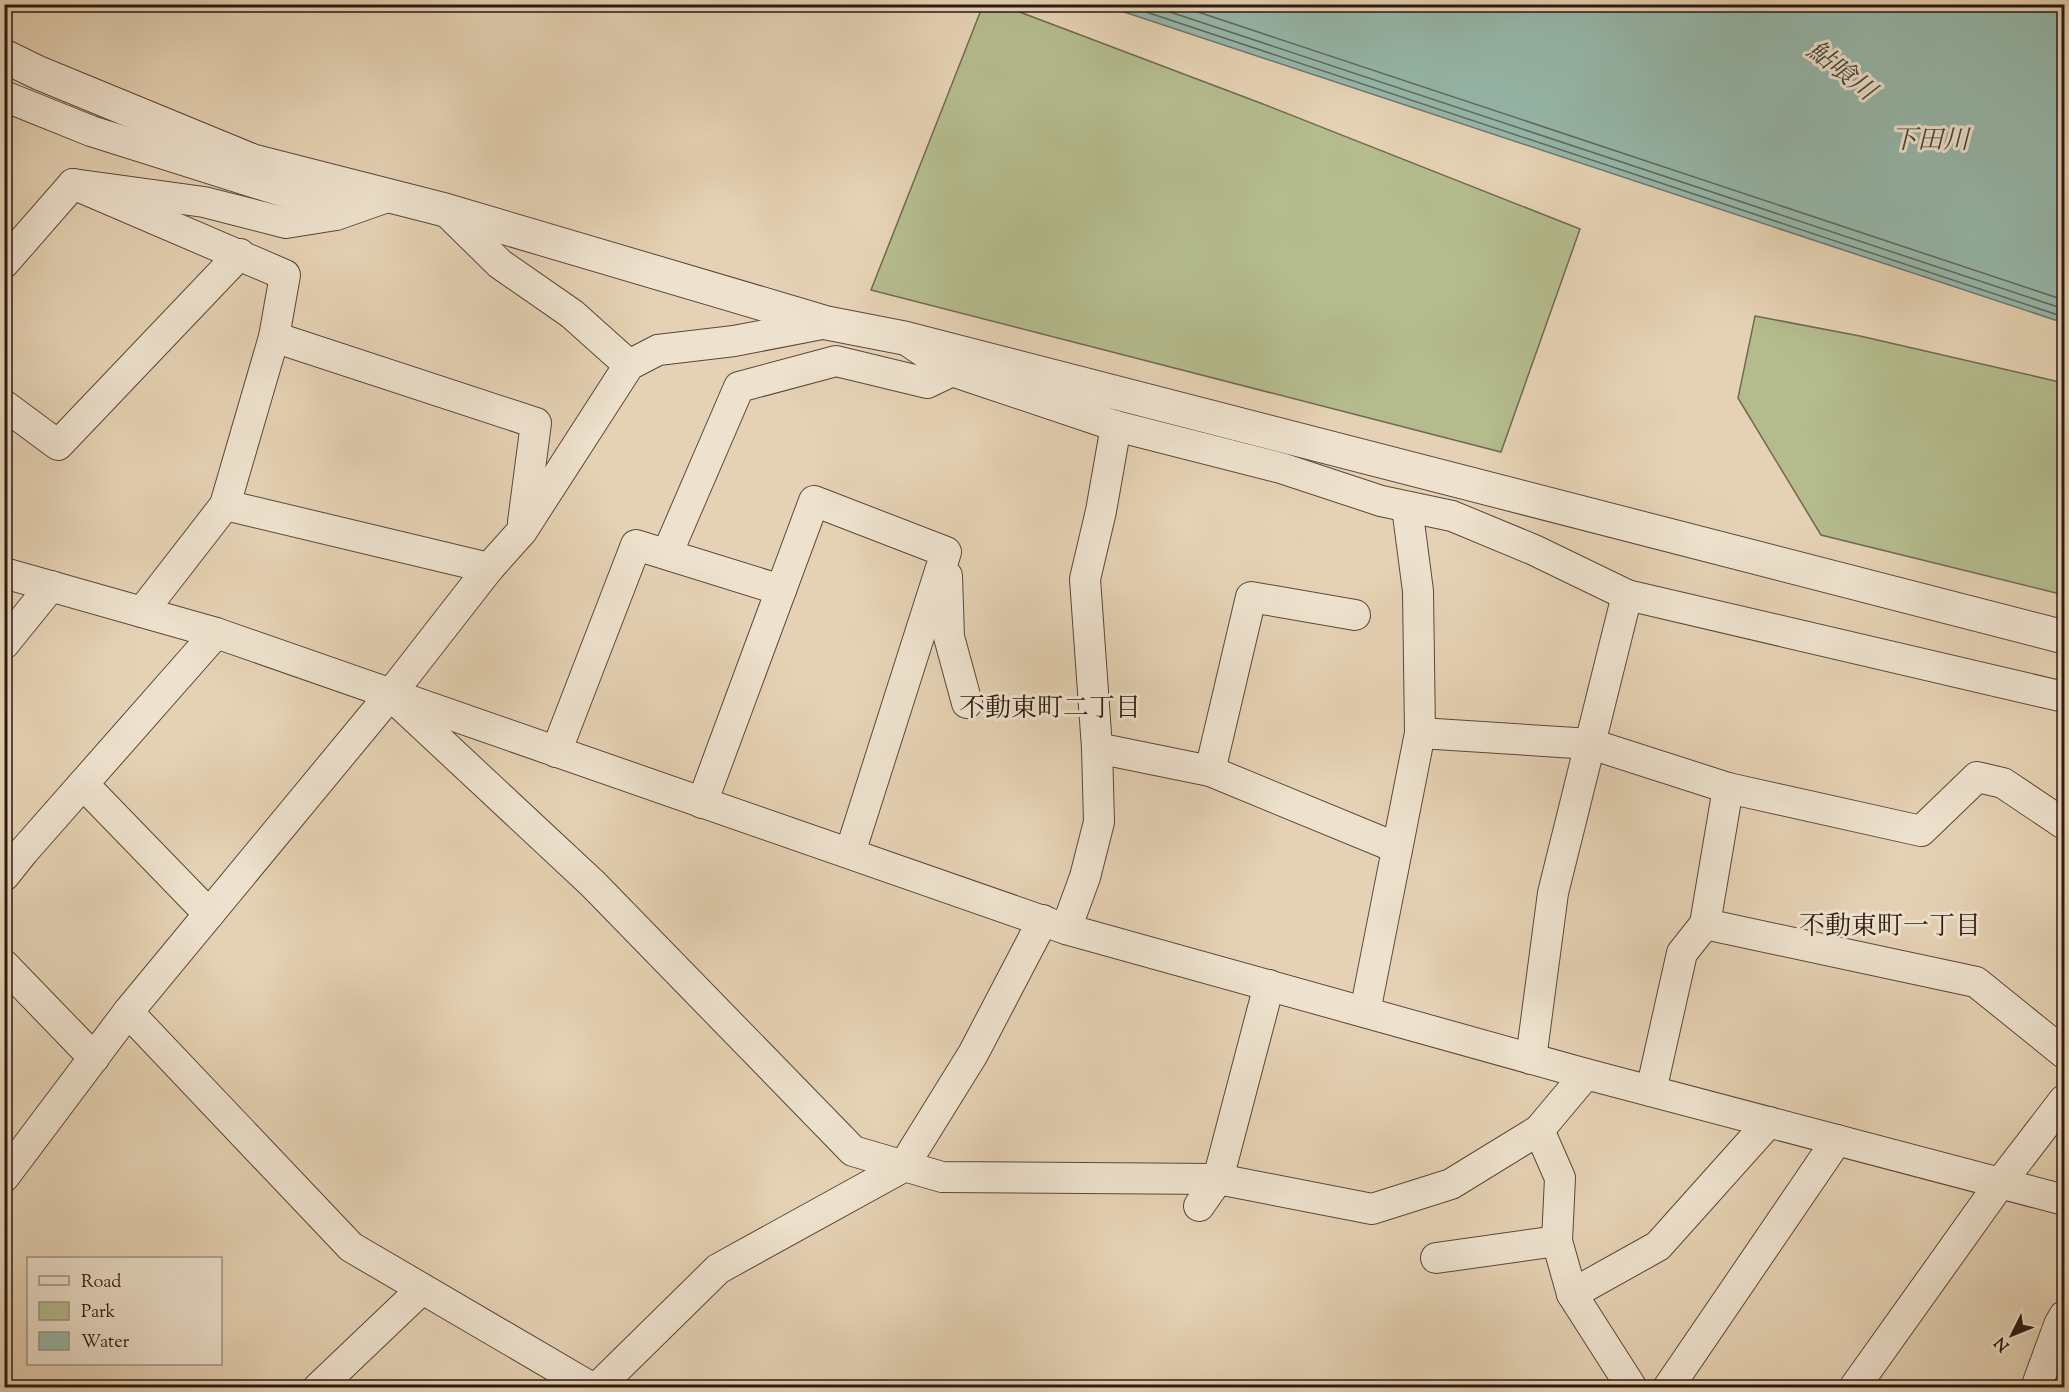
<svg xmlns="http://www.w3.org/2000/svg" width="2069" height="1392" font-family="'Sorts Mill Goudy','Noto Serif JP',serif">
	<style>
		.green { fill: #b4bc8e; stroke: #706a50; stroke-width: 1.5 }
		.water { fill: #96b8ab; stroke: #6c786d; stroke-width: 1.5 }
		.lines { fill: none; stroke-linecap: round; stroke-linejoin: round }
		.shore { stroke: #62685e; stroke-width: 1.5 }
		.minor-casing { stroke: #5b473a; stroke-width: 32 }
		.tertiary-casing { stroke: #5b473a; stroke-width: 35 }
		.minor { stroke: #eee2ce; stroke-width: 30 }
		.tertiary { stroke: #eee2ce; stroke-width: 33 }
		.labels { text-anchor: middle; stroke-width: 6; stroke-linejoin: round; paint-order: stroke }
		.water-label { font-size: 26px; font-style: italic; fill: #4c493f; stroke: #eee2ce }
		.neighbourhood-label { font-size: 26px; fill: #2d1911; stroke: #eee2ce }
	</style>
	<rect width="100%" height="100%" fill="#e5d2b4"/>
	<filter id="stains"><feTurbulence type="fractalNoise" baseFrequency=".00333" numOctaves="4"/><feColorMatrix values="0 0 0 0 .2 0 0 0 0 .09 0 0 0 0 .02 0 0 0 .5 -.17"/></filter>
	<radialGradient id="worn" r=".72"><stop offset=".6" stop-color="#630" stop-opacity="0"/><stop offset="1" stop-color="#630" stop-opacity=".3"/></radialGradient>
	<g class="green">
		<polygon points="983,5 1001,5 1263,104 1580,229 1501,452 871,290"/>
		<polygon points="1755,316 1860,336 2064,383 2064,595 1821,535 1738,398"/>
	</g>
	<polygon class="water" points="1103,5 2064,5 2064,323"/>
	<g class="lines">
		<g class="shore">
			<polyline points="1122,4 2064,317"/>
			<polyline points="1146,4 2064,309"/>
			<polyline points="1174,4 2064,300"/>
		</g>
		<g class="minor-casing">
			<g id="minor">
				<polyline points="4,96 91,131 304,198 348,197"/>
				<polyline points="73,184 285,275 274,337 225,505 142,612"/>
				<polyline points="445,210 500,264 572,314 629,365"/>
				<polyline points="4,263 73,184 204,202 286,223 336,215 390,196"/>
				<polyline points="274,337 536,423 523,522"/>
				<polyline points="911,343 952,371 1116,426 1281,468 1381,501 1452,516 1534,550 1627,595 2064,697"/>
				<polyline points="4,405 58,445 240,254"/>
				<polyline points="225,505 489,568"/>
				<polyline points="667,554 739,387 836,361 927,383 952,371"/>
				<polyline points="4,573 216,633 1066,929 1586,1074 2064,1200"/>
				<polyline points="947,576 949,637 967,703"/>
				<polyline points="4,644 51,586"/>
				<polyline points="398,702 593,884 853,1151 942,1177 1218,1179 1372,1209 1451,1184 1539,1130 1586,1074"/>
				<polyline points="1420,733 1591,744 1728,788 1921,831 1977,777 2003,783 2064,824"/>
				<polyline points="1097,748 1210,771 1397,848"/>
				<polyline points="556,752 636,545 781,590"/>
				<polyline points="1210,771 1251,597 1355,615"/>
				<polyline points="83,784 209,914"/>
				<polyline points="702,803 814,501 946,552 850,853"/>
				<polyline points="4,876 24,851 216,633"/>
				<polyline points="1705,924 1976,982 2064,1053"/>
				<polyline points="1066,929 1085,877 1099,822 1097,748 1085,579 1101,511 1116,426"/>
				<polyline points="4,965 94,1058"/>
				<polyline points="128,1012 351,1247 592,1388"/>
				<polyline points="1365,1012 1420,733 1418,591 1407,507"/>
				<polyline points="1531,1059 1553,893 1627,595"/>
				<polyline points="1651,1091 1682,953 1705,924 1728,788"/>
				<polyline points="1539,1130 1560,1178 1557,1241 1572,1294 1632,1388"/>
				<polyline points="4,1177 128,1012 390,695 489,568 522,531 629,365 658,350 734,341 827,323"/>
				<polyline points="1199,1206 1218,1179 1269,985"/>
				<polyline points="1436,1258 1557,1241"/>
				<polyline points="1572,1294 1658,1246 1769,1122"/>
				<polyline points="318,1388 422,1289"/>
				<polyline points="597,1388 718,1269 903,1167 973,1054 1043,920"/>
				<polyline points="1668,1388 1837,1140"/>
				<polyline points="1854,1388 2001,1182 2064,1100"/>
				<polyline points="2036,1388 2059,1325 2064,1316"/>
			</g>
		</g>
		<g class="tertiary-casing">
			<polyline id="tertiary" points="4,56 39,73 253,161 445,210 827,323 904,338 2064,637"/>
		</g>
		<use href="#minor" class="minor"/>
		<use href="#tertiary" class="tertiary"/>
	</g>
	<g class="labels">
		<g class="water-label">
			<text transform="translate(1842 70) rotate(38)" y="9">鮎喰川</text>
			<text x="1930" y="148">下田川</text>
		</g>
		<g class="neighbourhood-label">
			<text x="1050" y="716">不動東町二丁目</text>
			<text x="1890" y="934">不動東町一丁目</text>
		</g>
	</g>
	<rect width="2069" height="1392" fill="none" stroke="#e5d2b4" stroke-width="24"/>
	<rect x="6" y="6" width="2057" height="1380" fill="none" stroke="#2d1911" stroke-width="3"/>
	<rect x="12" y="12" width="2045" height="1368" fill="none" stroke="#2d1911" stroke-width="1.5"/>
	<rect x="27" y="1257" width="195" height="108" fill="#eee2ce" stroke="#a19282" stroke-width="1.5"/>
	<rect x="39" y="1276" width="30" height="9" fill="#eee2ce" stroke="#a19282" stroke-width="1.5"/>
	<text x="81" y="1287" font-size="18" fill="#2d1911">Road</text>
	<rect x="39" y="1302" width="30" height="18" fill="#b4bc8e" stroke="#a19282" stroke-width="1.5"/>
	<text x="81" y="1317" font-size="18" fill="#2d1911">Park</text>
	<rect x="39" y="1332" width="30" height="18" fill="#96b8ab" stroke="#a19282" stroke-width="1.5"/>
	<text x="81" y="1347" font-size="18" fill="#2d1911">Water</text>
	<g transform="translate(2012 1335) rotate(227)" stroke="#eee2ce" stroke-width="4.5" paint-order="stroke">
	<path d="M0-4.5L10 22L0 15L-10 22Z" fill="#2d1911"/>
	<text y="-9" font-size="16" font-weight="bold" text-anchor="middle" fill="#2d1911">N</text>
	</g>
	<rect width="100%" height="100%" filter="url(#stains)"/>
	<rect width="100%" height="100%" fill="url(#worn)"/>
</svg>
